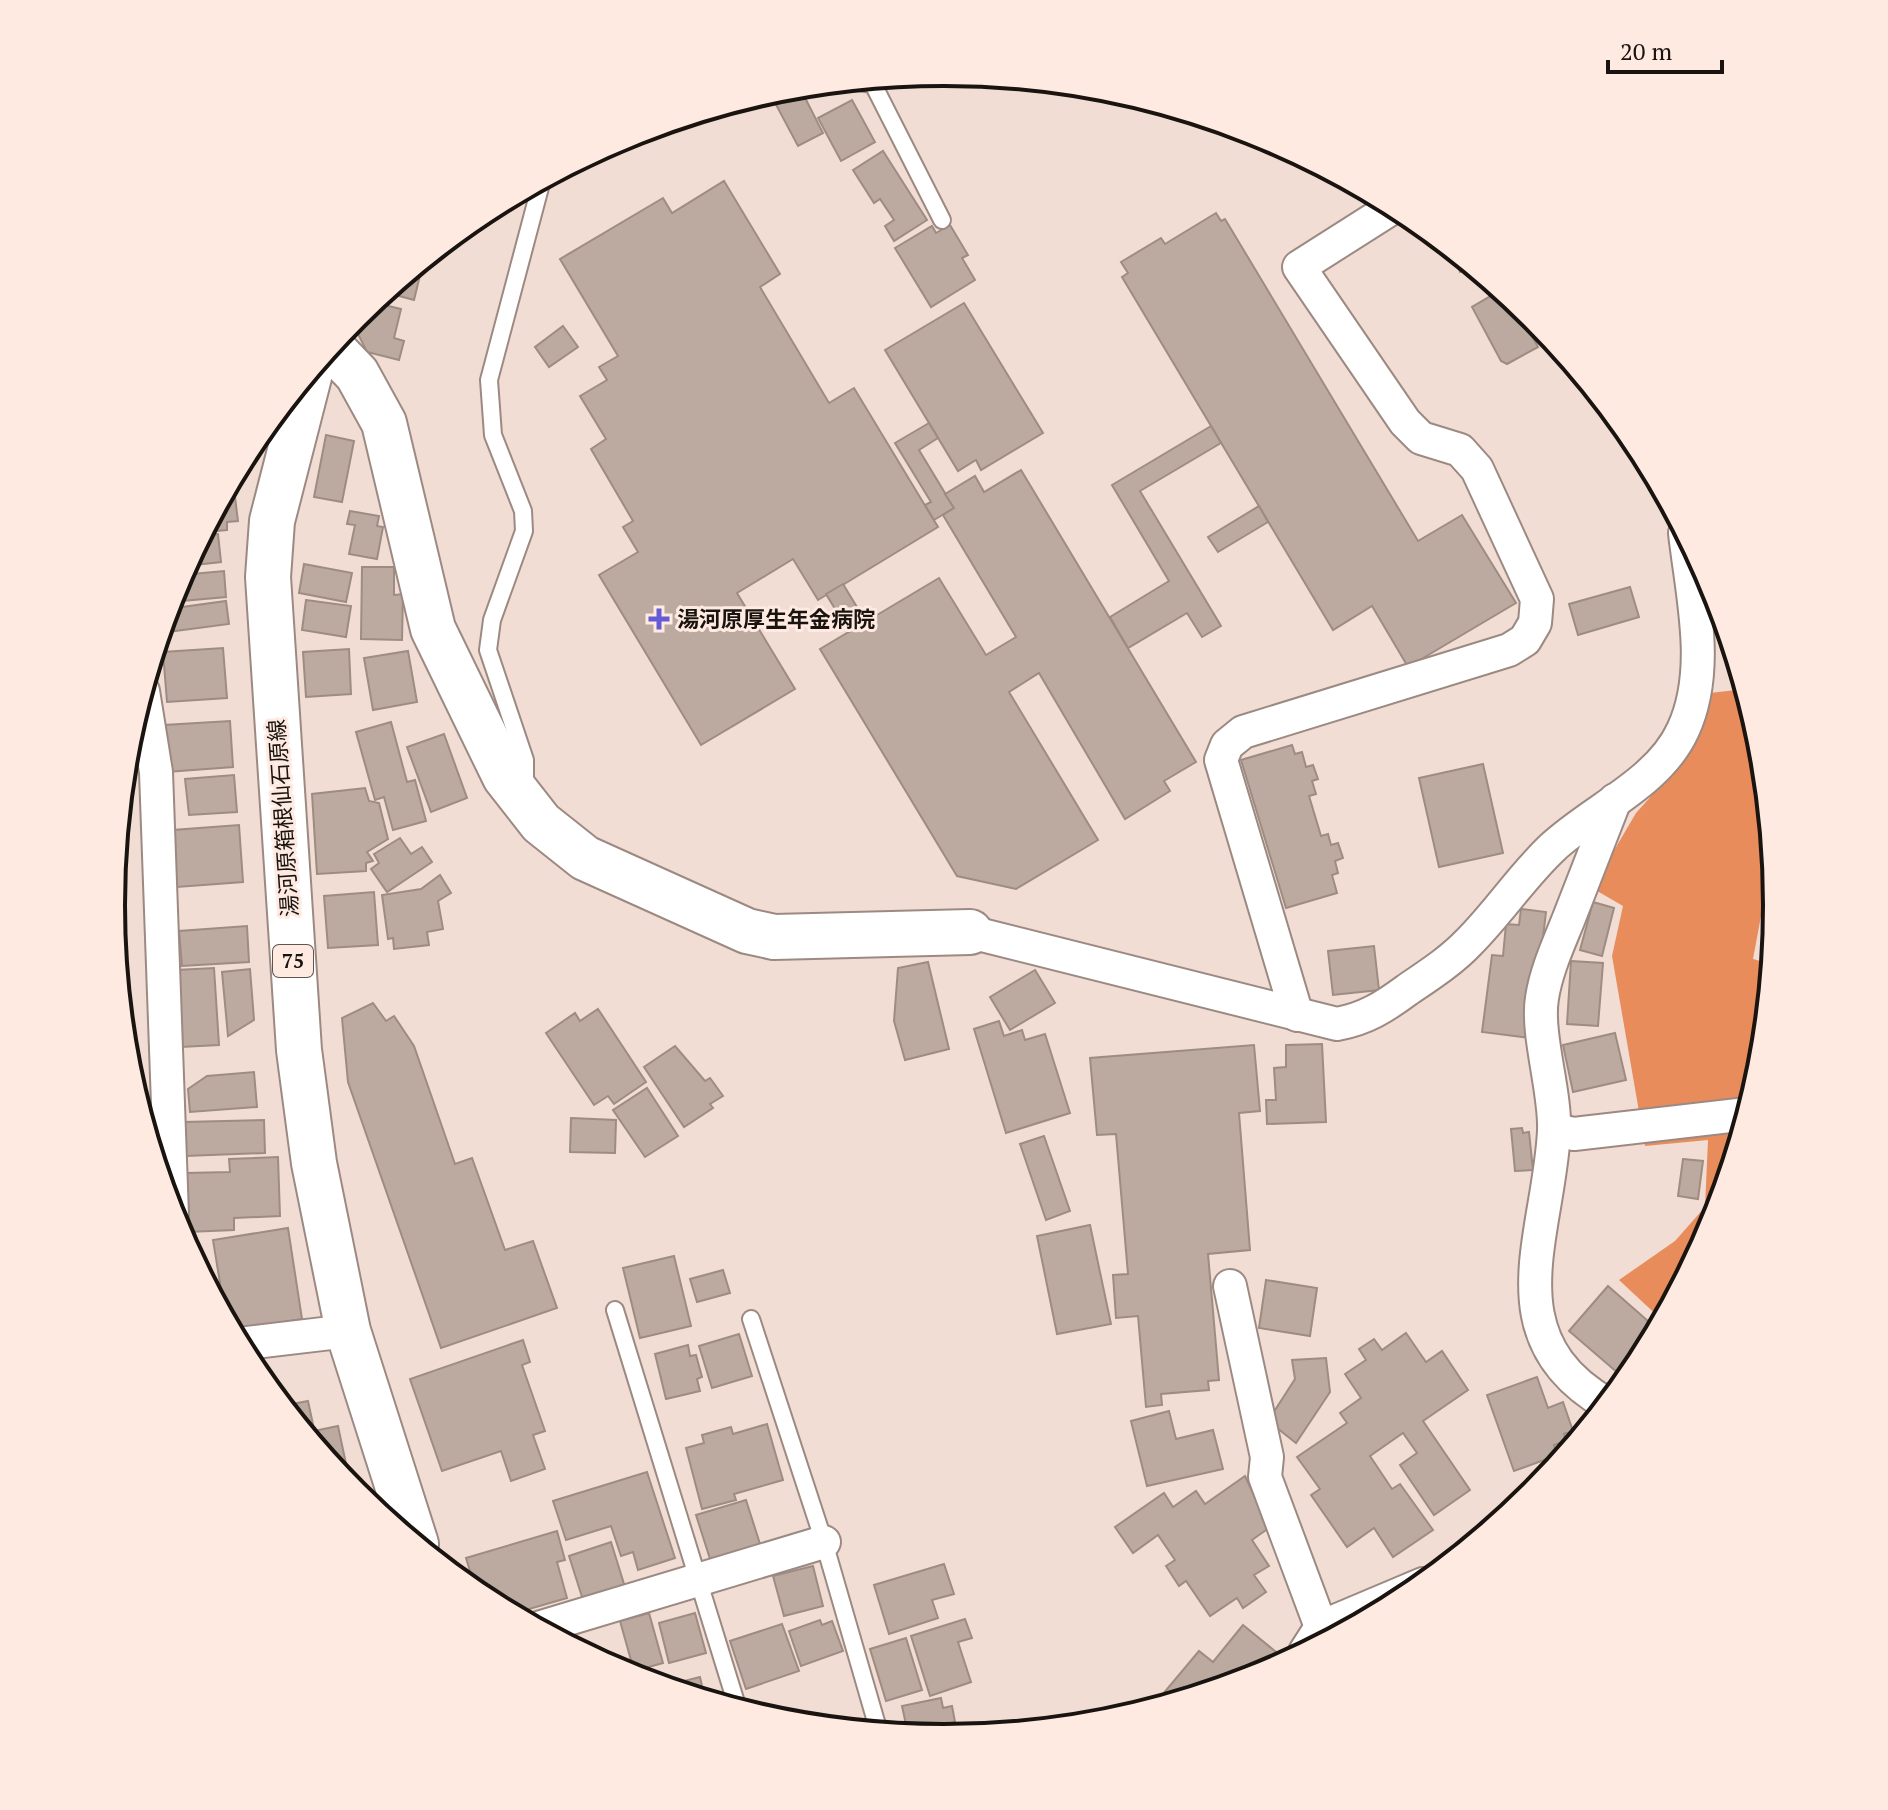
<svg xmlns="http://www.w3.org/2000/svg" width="1888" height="1810" font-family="'PT Serif','Noto Sans JP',serif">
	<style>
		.forest { fill: #e88c5c }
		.building { fill: #bcaaa0; stroke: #9e8c83; stroke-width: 2 }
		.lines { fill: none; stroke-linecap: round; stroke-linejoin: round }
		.lane-casing { stroke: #9c8a82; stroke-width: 20 }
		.street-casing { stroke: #9c8a82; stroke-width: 36 }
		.secondary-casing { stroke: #9c8a82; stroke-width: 48 }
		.primary-casing { stroke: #9c8a82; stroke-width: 48 }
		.lane { stroke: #fff; stroke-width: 16 }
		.street { stroke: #fff; stroke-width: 32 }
		.secondary { stroke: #fff; stroke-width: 44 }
		.primary { stroke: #fff; stroke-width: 44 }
		.poi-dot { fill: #655bd4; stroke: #feeae1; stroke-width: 3 }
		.labels { text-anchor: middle; stroke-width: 6; stroke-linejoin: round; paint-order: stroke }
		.shield { fill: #feeae1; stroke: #5e544f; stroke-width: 2 }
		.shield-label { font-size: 20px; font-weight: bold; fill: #1a1410 }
		.poi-label { font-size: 22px; font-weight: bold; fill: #1a1410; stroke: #feeae1; text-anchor: start }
		.street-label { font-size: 22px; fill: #1a1410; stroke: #feeae1 }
		.rim { fill: none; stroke: #1a1410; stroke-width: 4 }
	</style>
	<rect width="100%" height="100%" fill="#f1ddd4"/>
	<polygon class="forest" points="1745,689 1761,743 1772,857 1753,959 1771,964 1761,1068 1713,1224 1662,1320 1619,1280 1675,1241 1705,1207 1708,1140 1645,1146 1612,956 1623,906 1592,888 1636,813 1672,773 1710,693"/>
	<g class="building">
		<polygon points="799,86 823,133 798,146 773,99"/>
		<polygon points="852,100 875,142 841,161 818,118"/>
		<polygon points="883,151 927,220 894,241 885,226 894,220 880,199 874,203 853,170"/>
		<polygon points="724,181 780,274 760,287 829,403 854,388 938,527 818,600 793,559 737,593 795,689 701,745 599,575 638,552 623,527 633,521 591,449 606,439 580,396 607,380 599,367 618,356 560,259 663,198 672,213"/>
		<polygon points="1216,213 1221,221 1225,219 1418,541 1462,515 1516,603 1408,667 1372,606 1333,630 1122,277 1128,273 1121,262 1161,238 1165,244"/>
		<polygon points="950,225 968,255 962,258 975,280 931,307 895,248 932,226 936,233"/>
		<polygon points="1449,247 1472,266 1460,272"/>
		<polygon points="424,259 414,300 384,292"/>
		<polygon points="1501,290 1520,306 1517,308 1538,347 1507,364 1501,361 1472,307"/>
		<polygon points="372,302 401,309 394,338 404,341 399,360 367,352 358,334 364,309"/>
		<polygon points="964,303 1043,433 981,470 976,460 958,471 885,350"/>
		<polygon points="563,326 578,347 549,367 535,347"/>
		<polygon points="929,423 938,438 919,450 954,508 934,520 925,505 931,502 895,443"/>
		<polygon points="1211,426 1221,443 1140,491 1221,626 1202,637 1187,613 1128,648 1110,617 1169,581 1112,485"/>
		<polygon points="326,435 354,441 342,502 314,497"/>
		<polygon points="1021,470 1196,762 1164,781 1170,791 1125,819 1039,673 1009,692 1098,840 1016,889 957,876 820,649 939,578 986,655 1016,637 943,515 954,508 945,494 975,476 984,492"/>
		<polygon points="227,488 234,489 238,521 227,522 227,530 203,532"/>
		<polygon points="1259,506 1268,522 1218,552 1208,537"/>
		<polygon points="350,511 379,516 377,526 383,527 377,559 349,554 355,525 347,524"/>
		<polygon points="218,534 221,562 185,566 201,536"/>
		<polygon points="304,564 352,573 346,602 299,593"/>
		<polygon points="362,567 394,567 394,595 403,594 402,640 361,639"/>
		<polygon points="224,571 226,597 170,602 181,575"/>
		<polygon points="843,584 866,622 849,632 826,594"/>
		<polygon points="1630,587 1639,617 1578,635 1569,604"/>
		<polygon points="306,600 351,606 346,637 302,630"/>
		<polygon points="226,601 229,624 160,633 168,609"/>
		<polygon points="223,648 227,698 167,702 163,652"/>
		<polygon points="349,649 351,694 306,697 303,652"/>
		<polygon points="408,651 417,702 373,710 364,658"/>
		<polygon points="230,721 233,767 167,772 164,725"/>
		<polygon points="391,722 407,782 415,780 426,821 393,830 384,797 375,800 356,732"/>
		<polygon points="444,734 467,798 431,812 407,747"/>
		<polygon points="1292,745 1295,754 1302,752 1306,767 1313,765 1318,779 1312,781 1316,794 1309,796 1321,836 1328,834 1331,845 1338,843 1343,858 1335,861 1338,873 1332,875 1337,893 1286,908 1241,760"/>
		<polygon points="1483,764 1503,853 1439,867 1419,778"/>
		<polygon points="234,775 237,812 189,815 185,779"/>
		<polygon points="365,788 369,801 379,803 388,839 367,852 373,861 366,863 366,871 317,874 312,794"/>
		<polygon points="239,825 243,882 177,887 173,830"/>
		<polygon points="400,838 411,854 422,847 432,862 387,892 371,869 379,863 374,854"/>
		<polygon points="440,875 451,893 438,901 443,929 427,932 429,945 394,949 393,938 388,939 382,895 421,889"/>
		<polygon points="1775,881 1777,905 1776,914 1768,912"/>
		<polygon points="374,892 378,945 328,948 324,896"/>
		<polygon points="1593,902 1614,908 1602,956 1580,950"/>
		<polygon points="1521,909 1546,912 1531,1038 1482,1032 1492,955 1503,956 1506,924 1519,925"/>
		<polygon points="247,926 249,962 182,966 179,931"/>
		<polygon points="1374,946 1379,990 1333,995 1328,951"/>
		<polygon points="1571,961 1603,963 1598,1026 1567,1024"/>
		<polygon points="928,962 949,1049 905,1060 894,1021 898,968"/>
		<polygon points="214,968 219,1045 181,1047 176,970"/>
		<polygon points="250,969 254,1020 228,1036 222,972"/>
		<polygon points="1035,970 1055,1003 1010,1030 990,997"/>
		<polygon points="373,1003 386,1021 394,1016 414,1046 455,1164 472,1158 505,1250 533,1241 557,1308 441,1348 348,1082 342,1018"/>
		<polygon points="598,1009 646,1082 614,1104 608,1096 594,1105 546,1033 575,1013 580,1021"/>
		<polygon points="999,1021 1004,1036 1022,1030 1025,1040 1045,1034 1070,1113 1006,1133 974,1029"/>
		<polygon points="1615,1033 1626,1080 1573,1092 1563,1045"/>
		<polygon points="1322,1044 1326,1122 1267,1124 1266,1100 1276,1100 1274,1068 1286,1067 1286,1045"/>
		<polygon points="1254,1045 1260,1111 1239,1113 1250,1250 1208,1254 1219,1380 1208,1381 1209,1390 1161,1394 1162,1405 1146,1407 1138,1316 1116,1318 1113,1275 1128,1274 1116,1134 1097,1135 1090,1058"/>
		<polygon points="675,1046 705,1081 710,1078 723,1096 710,1104 713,1108 684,1127 644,1067"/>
		<polygon points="254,1072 257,1107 190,1112 188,1089 207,1076"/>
		<polygon points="647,1088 678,1136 645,1157 613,1110"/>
		<polygon points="571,1118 616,1120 615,1153 570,1152"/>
		<polygon points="264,1120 265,1153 186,1156 184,1122"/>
		<polygon points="1522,1128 1523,1133 1529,1132 1533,1170 1515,1171 1511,1129"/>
		<polygon points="1044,1136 1070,1211 1046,1220 1020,1144"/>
		<polygon points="278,1157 280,1216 234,1218 234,1230 188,1232 186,1173 230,1172 229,1159"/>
		<polygon points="1683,1159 1703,1161 1698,1199 1678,1196"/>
		<polygon points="1090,1225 1111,1324 1057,1334 1037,1236"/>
		<polygon points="288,1228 302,1319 231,1330 226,1320 213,1240"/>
		<polygon points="674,1256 691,1326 640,1338 623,1268"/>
		<polygon points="723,1270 730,1293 697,1302 690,1279"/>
		<polygon points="1266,1280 1317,1288 1310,1336 1259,1328"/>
		<polygon points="1608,1286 1657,1329 1626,1380 1569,1331"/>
		<polygon points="1406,1333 1426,1362 1442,1351 1468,1390 1423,1421 1470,1490 1434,1515 1400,1465 1417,1453 1403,1433 1370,1456 1392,1489 1400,1484 1433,1530 1393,1557 1374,1528 1347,1547 1311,1495 1320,1489 1297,1457 1347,1423 1340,1413 1361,1398 1345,1374 1366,1360 1359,1349 1374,1339 1382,1350"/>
		<polygon points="739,1334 752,1376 712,1388 699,1346"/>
		<polygon points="523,1340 530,1362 522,1365 545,1431 533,1435 545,1469 511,1481 501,1451 442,1471 410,1379"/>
		<polygon points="688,1345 690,1356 696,1355 702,1377 697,1379 700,1391 666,1399 655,1354"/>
		<polygon points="1326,1358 1330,1392 1296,1443 1268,1421 1295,1379 1292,1360"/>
		<polygon points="1537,1377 1548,1408 1563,1402 1573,1431 1564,1434 1566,1441 1554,1445 1558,1455 1514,1471 1487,1395"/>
		<polygon points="308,1401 314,1429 303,1431 282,1406"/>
		<polygon points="1169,1411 1176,1439 1213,1430 1223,1469 1147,1486 1131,1421"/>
		<polygon points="767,1424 783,1480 734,1494 736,1500 702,1509 686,1448 704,1443 702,1435 731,1427 733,1434"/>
		<polygon points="338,1426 348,1473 339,1475 305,1433"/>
		<polygon points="647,1472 675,1558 638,1570 633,1552 621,1556 611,1526 566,1540 553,1501"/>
		<polygon points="1245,1476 1269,1528 1252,1540 1269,1566 1254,1575 1266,1592 1243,1608 1237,1598 1210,1616 1186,1581 1179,1586 1166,1566 1175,1560 1158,1535 1133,1553 1115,1527 1164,1493 1173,1507 1196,1491 1205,1504"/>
		<polygon points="746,1500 761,1547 711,1562 696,1515"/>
		<polygon points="557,1531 565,1560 557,1562 567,1598 512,1614 477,1594 466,1558"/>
		<polygon points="611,1542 625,1587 583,1600 569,1556"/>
		<polygon points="944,1564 954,1594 932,1600 938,1618 889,1634 874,1585"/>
		<polygon points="813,1566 823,1606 784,1616 773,1576"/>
		<polygon points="649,1613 663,1663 634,1671 620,1621"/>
		<polygon points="695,1613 706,1653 669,1663 659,1623"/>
		<polygon points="965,1619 972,1638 958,1642 971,1682 930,1696 911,1636"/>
		<polygon points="820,1620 822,1625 832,1621 843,1651 801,1666 789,1631"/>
		<polygon points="782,1624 799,1671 746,1689 730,1641"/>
		<polygon points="1243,1625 1281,1656 1266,1673 1230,1685 1226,1682 1222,1687 1171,1702 1162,1695 1199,1651 1213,1662"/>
		<polygon points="906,1638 922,1690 886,1701 870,1649"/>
		<polygon points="700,1677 705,1699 664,1686"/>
		<polygon points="941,1698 943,1708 952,1706 955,1722 946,1724 949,1737 908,1734 902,1706"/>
	</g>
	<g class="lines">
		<g class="lane-casing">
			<g id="lane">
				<polyline points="852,81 873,84 886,78"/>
				<polyline points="873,84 942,220"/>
				<polyline points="525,789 525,760 488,650 492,620 524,531 523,511 493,435 489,380 542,180"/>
				<polyline points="615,1310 738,1709"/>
				<polyline points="751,1319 824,1542 879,1732"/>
			</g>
		</g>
		<g class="street-casing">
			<g id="street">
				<polyline points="143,691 156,772 172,1215"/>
				<path d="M 970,932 L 1337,1024 C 1365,1019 1384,1007 1407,990 C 1429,975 1451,961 1469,942 C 1499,912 1522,876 1553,847 C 1594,809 1659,783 1683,730 C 1711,670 1692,596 1685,533"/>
				<polyline points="1297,1015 1221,760 1227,745 1243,732 1509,650 1525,640 1535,623 1537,599 1477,469 1460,450 1421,438 1405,422 1299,267 1395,206"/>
				<polyline points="1554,1130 1574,1134 1747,1114"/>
				<polyline points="1230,1286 1267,1457 1265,1477 1321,1627"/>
				<polyline points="239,1344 348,1331"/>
				<path d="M 1607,1404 C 1491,1337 1549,1234 1554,1131 C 1556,1093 1536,1034 1542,998 C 1546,971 1559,943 1569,918 C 1584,879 1600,839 1615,800"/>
				<polyline points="538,1628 824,1542"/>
				<polyline points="1305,1652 1321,1627 1423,1584"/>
			</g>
		</g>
		<g class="secondary-casing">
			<polyline id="secondary" points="330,346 357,374 384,423 433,629 505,777 541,823 585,858 747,931 774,937 970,932"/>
		</g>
		<g class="primary-casing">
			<polyline id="primary" points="311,369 272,521 268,577 299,1050 314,1163 348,1331 416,1544"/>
		</g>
		<use href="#lane" class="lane"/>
		<use href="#street" class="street"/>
		<use href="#secondary" class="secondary"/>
		<use href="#primary" class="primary"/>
	</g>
	<path class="poi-dot" d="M655 607h8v8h8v8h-8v8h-8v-8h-8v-8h8z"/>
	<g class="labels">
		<rect class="shield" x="273" y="945" width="40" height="32" rx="6"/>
		<g class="shield-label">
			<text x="293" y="968">75</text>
		</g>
		<g class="poi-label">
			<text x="677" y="627">湯河原厚生年金病院</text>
		</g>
		<g class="street-label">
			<text transform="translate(283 818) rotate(-94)" y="8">湯河原箱根仙石原線</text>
		</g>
	</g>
	<path d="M0 0H1888V1810H0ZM125 905a819 819 0 1 1 1638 0a819 819 0 1 1-1638 0Z" fill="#feeae1" fill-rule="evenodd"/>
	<path class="rim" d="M125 905a819 819 0 1 1 1638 0a819 819 0 1 1-1638 0Z"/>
	<path d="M1608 60v12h114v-12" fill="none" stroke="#1a1410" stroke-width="4"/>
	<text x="1620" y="60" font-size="24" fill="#1a1410" stroke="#feeae1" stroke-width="6" paint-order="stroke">20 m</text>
</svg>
